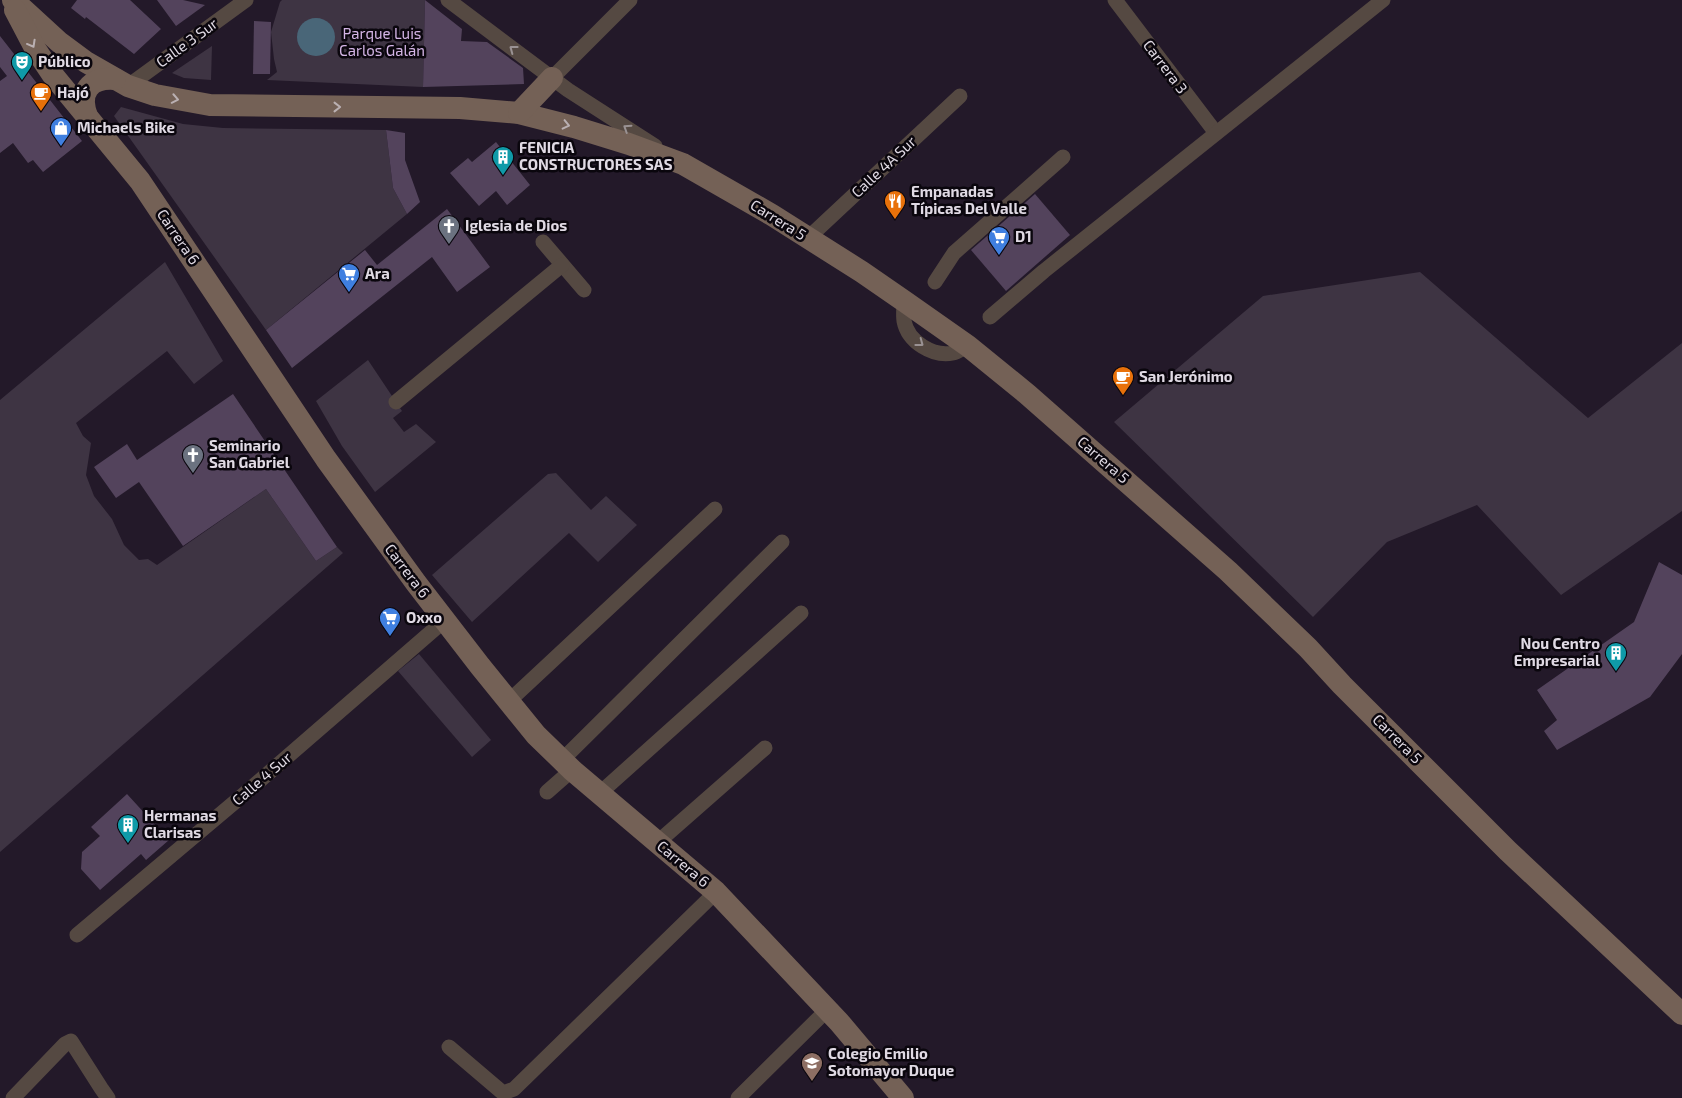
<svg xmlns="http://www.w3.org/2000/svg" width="1682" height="1098" font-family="'Exo 2',sans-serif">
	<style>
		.green { fill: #3e3443 }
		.water { fill: #496678 }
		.building { fill: #53435c }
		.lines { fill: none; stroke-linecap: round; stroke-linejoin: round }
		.minor { stroke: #554942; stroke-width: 15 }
		.secondary { stroke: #746156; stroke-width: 22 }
		.oneway { stroke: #bab0b2 }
		.oneway2 { stroke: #9a9293 }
		.labels { text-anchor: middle; stroke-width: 5; stroke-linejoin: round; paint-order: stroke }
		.park-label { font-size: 15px; fill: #d4b5e6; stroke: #0a060d }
		.street-label { font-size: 15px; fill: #e0dae4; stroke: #0a060d }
		.poi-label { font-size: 15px; font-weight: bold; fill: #e0dae4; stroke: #0a060d; text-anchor: start }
	</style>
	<rect width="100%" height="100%" fill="#231929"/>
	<g class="green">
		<polygon points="282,0 425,0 423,87 267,80 277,72 274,59 271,32 280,2"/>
		<polygon points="212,46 211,80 184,78 172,73"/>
		<polygon points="121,107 183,124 223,128 386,130 393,188 407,214 266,330 114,116"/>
		<polygon points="165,262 223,361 194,384 167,351 76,423 83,436 91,443 86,475 94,496 112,519 124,545 139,560 148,559 157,565 266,489 316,561 337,547 343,553 0,852 0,400"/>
		<polygon points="1420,272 1588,418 1682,343 1682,511 1561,595 1477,505 1387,542 1313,617 1114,422 1263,296"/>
		<polygon points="368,360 402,411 393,418 404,432 416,424 436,442 375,492 342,446 316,401"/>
		<polygon points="556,473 591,510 606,496 637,525 598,562 569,533 472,622 432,575 548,474"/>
		<polygon points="419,654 491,740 472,757 398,671"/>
	</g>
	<circle class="water" cx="316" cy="37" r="19"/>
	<g class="building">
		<polygon points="77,0 130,0 161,29 134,54 86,17 85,19 71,8"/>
		<polygon points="157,0 183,0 205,5 176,26"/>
		<polygon points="425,0 462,29 461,41 487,42 523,68 524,84 423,87"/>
		<polygon points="254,21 271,22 270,74 253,74"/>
		<polygon points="0,36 82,141 43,172 33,160 28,163 13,143 0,153 0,81 7,76 0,67"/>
		<polygon points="386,130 405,133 405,160 420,202 407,214 393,188"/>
		<polygon points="496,142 530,185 507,205 496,191 479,206 450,173 468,158 472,162"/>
		<polygon points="1035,194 1070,235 1006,291 971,250"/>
		<polygon points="447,209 490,267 457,292 432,257 292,368 266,330 365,250 377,265"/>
		<polygon points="233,394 337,547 316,561 266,489 183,546 139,482 116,498 94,467 127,444 137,460"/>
		<polygon points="1659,562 1682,575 1682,654 1650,697 1557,750 1544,731 1557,720 1537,690 1634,622"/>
		<polygon points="127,794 169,840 146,860 141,854 100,890 81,869 82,852 100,836 91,827"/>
	</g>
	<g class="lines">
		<g class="minor">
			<polyline points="448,0 568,90 655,146"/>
			<polyline points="1115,0 1216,133"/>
			<polyline points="552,78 630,0"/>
			<polyline points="128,86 246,0"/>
			<polyline points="807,239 960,96"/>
			<polyline points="543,242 584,290"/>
			<polyline points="935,282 954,253 1063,157"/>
			<path d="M 904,301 C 904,307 903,314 904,321 C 908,342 933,357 953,353 C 958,352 963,348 968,346"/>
			<polyline points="990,317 1044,271 1383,0"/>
			<polyline points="396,402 562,265"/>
			<polyline points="509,701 715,509"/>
			<polyline points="562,760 782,542"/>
			<polyline points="547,792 572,770"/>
			<polyline points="600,793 801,613"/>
			<polyline points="658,842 765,748"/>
			<polyline points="77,935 242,796 445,620"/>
			<polyline points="449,1047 503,1093 514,1089 716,892"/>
			<polyline points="13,1098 65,1044 71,1041 101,1088 108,1098"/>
			<polyline points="738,1098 827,1010"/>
		</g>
		<g class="secondary">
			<polyline points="13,0 59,42 86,62 128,86 155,95 210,105 460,108 519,113 574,127 629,144 683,164 772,215 862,272 904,301 968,346 1027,394 1228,571 1308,648 1342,685 1508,851 1682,1014"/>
			<polyline points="15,10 36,50 52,74 140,181 326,459 416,583 480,666 536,735 572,770 716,892 839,1022 903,1098"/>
			<polyline points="519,113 552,78"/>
			<path d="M 87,116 C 78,92 90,77 115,79"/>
		</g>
	</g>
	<defs><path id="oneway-chevron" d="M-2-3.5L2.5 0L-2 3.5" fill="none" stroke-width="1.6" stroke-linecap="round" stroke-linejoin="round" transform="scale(1.25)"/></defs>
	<g class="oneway">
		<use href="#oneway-chevron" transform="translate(32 44) rotate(61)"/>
		<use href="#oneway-chevron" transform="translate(175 99) rotate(11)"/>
		<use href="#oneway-chevron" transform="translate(337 107)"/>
		<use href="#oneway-chevron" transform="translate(566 125) rotate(13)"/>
	</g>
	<g class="oneway2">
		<use href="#oneway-chevron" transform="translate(513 49) rotate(-143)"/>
		<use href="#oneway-chevron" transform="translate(627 128) rotate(-147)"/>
		<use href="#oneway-chevron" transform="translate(920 343) rotate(37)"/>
	</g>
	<defs>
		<g id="theatre-pin" transform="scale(1.125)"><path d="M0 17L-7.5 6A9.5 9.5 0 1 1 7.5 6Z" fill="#0f9aa8" stroke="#0a060d"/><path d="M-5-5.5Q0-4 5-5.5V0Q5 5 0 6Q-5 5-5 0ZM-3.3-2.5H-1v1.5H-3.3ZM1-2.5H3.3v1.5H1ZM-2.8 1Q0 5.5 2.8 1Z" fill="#fff"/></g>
		<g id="cafe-pin" transform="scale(1.125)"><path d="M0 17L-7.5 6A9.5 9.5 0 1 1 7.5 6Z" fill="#e8710a" stroke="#0a060d"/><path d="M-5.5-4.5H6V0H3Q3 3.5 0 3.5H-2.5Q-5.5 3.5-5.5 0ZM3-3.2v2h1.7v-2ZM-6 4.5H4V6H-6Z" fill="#fff"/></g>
		<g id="shop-pin" transform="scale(1.125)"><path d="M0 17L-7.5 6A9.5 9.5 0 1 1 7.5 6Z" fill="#3f7fe0" stroke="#0a060d"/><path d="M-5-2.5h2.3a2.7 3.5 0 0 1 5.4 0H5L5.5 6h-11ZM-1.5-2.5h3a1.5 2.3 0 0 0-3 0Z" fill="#fff"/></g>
		<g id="building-pin" transform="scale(1.125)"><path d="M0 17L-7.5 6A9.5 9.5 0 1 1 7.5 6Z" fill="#0f9aa8" stroke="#0a060d"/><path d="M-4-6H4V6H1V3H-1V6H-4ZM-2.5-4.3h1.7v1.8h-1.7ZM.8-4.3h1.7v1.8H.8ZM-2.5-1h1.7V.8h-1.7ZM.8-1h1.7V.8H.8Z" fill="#fff"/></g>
		<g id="restaurant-pin" transform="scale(1.125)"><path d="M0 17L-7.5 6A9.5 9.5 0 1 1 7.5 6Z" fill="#e8710a" stroke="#0a060d"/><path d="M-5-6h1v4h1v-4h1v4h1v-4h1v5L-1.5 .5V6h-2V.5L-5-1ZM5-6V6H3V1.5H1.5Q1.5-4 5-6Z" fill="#fff"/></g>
		<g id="church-pin" transform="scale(1.125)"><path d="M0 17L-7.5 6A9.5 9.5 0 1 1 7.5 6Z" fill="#6b7280" stroke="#0a060d"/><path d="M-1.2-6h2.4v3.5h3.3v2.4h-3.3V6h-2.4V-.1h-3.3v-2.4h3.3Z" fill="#fff"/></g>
		<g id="supermarket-pin" transform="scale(1.125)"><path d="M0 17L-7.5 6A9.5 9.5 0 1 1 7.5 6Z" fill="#3f7fe0" stroke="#0a060d"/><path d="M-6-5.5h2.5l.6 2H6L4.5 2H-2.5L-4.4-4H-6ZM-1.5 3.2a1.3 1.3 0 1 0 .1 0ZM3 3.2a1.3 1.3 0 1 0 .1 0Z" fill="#fff"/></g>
		<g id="school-pin" transform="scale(1.125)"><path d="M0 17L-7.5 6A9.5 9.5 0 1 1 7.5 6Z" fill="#8d6e63" stroke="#0a060d"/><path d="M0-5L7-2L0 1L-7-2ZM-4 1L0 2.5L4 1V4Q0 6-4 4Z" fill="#fff"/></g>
	</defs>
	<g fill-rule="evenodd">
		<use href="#theatre-pin" x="22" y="62"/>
		<use href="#cafe-pin" x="41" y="93"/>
		<use href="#shop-pin" x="61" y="128"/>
		<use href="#building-pin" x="503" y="157"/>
		<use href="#restaurant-pin" x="895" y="201"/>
		<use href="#church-pin" x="449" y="226"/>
		<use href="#supermarket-pin" x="999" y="237"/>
		<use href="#supermarket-pin" x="349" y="274"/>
		<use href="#cafe-pin" x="1123" y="377"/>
		<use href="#church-pin" x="193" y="455"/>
		<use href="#supermarket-pin" x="390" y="618"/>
		<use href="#building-pin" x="1616" y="653"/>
		<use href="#building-pin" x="128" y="825"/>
		<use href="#school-pin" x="812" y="1063"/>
	</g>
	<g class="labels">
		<g class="park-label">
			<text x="382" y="39">Parque Luis<tspan x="382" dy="17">Carlos Galán</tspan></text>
		</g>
		<g class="street-label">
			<text transform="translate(187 43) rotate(-36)" y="5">Calle 3 Sur</text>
			<text transform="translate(1165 67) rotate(53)" y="5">Carrera 3</text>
			<text transform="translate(884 167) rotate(-43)" y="5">Calle 4A Sur</text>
			<text transform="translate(778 220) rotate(32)" y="5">Carrera 5</text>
			<text transform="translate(178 237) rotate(56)" y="5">Carrera 6</text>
			<text transform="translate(1103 460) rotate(41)" y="5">Carrera 5</text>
			<text transform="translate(407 571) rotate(53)" y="5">Carrera 6</text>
			<text transform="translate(1397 739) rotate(45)" y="5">Carrera 5</text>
			<text transform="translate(262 779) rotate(-41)" y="5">Calle 4 Sur</text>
			<text transform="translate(683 864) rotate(40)" y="5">Carrera 6</text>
		</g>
		<g class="poi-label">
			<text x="38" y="67">Público</text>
			<text x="57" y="98">Hajó</text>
			<text x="77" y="133">Michaels Bike</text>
			<text x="519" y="153">FENICIA<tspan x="519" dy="17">CONSTRUCTORES SAS</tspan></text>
			<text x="911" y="197">Empanadas<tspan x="911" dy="17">Típicas Del Valle</tspan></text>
			<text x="465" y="231">Iglesia de Dios</text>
			<text x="1015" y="242">D1</text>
			<text x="365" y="279">Ara</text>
			<text x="1139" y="382">San Jerónimo</text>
			<text x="209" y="451">Seminario<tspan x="209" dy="17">San Gabriel</tspan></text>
			<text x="406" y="623">Oxxo</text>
			<text x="1600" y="649" text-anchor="end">Nou Centro<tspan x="1600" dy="17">Empresarial</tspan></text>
			<text x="144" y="821">Hermanas<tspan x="144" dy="17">Clarisas</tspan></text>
			<text x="828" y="1059">Colegio Emilio<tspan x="828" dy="17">Sotomayor Duque</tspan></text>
		</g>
	</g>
</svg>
